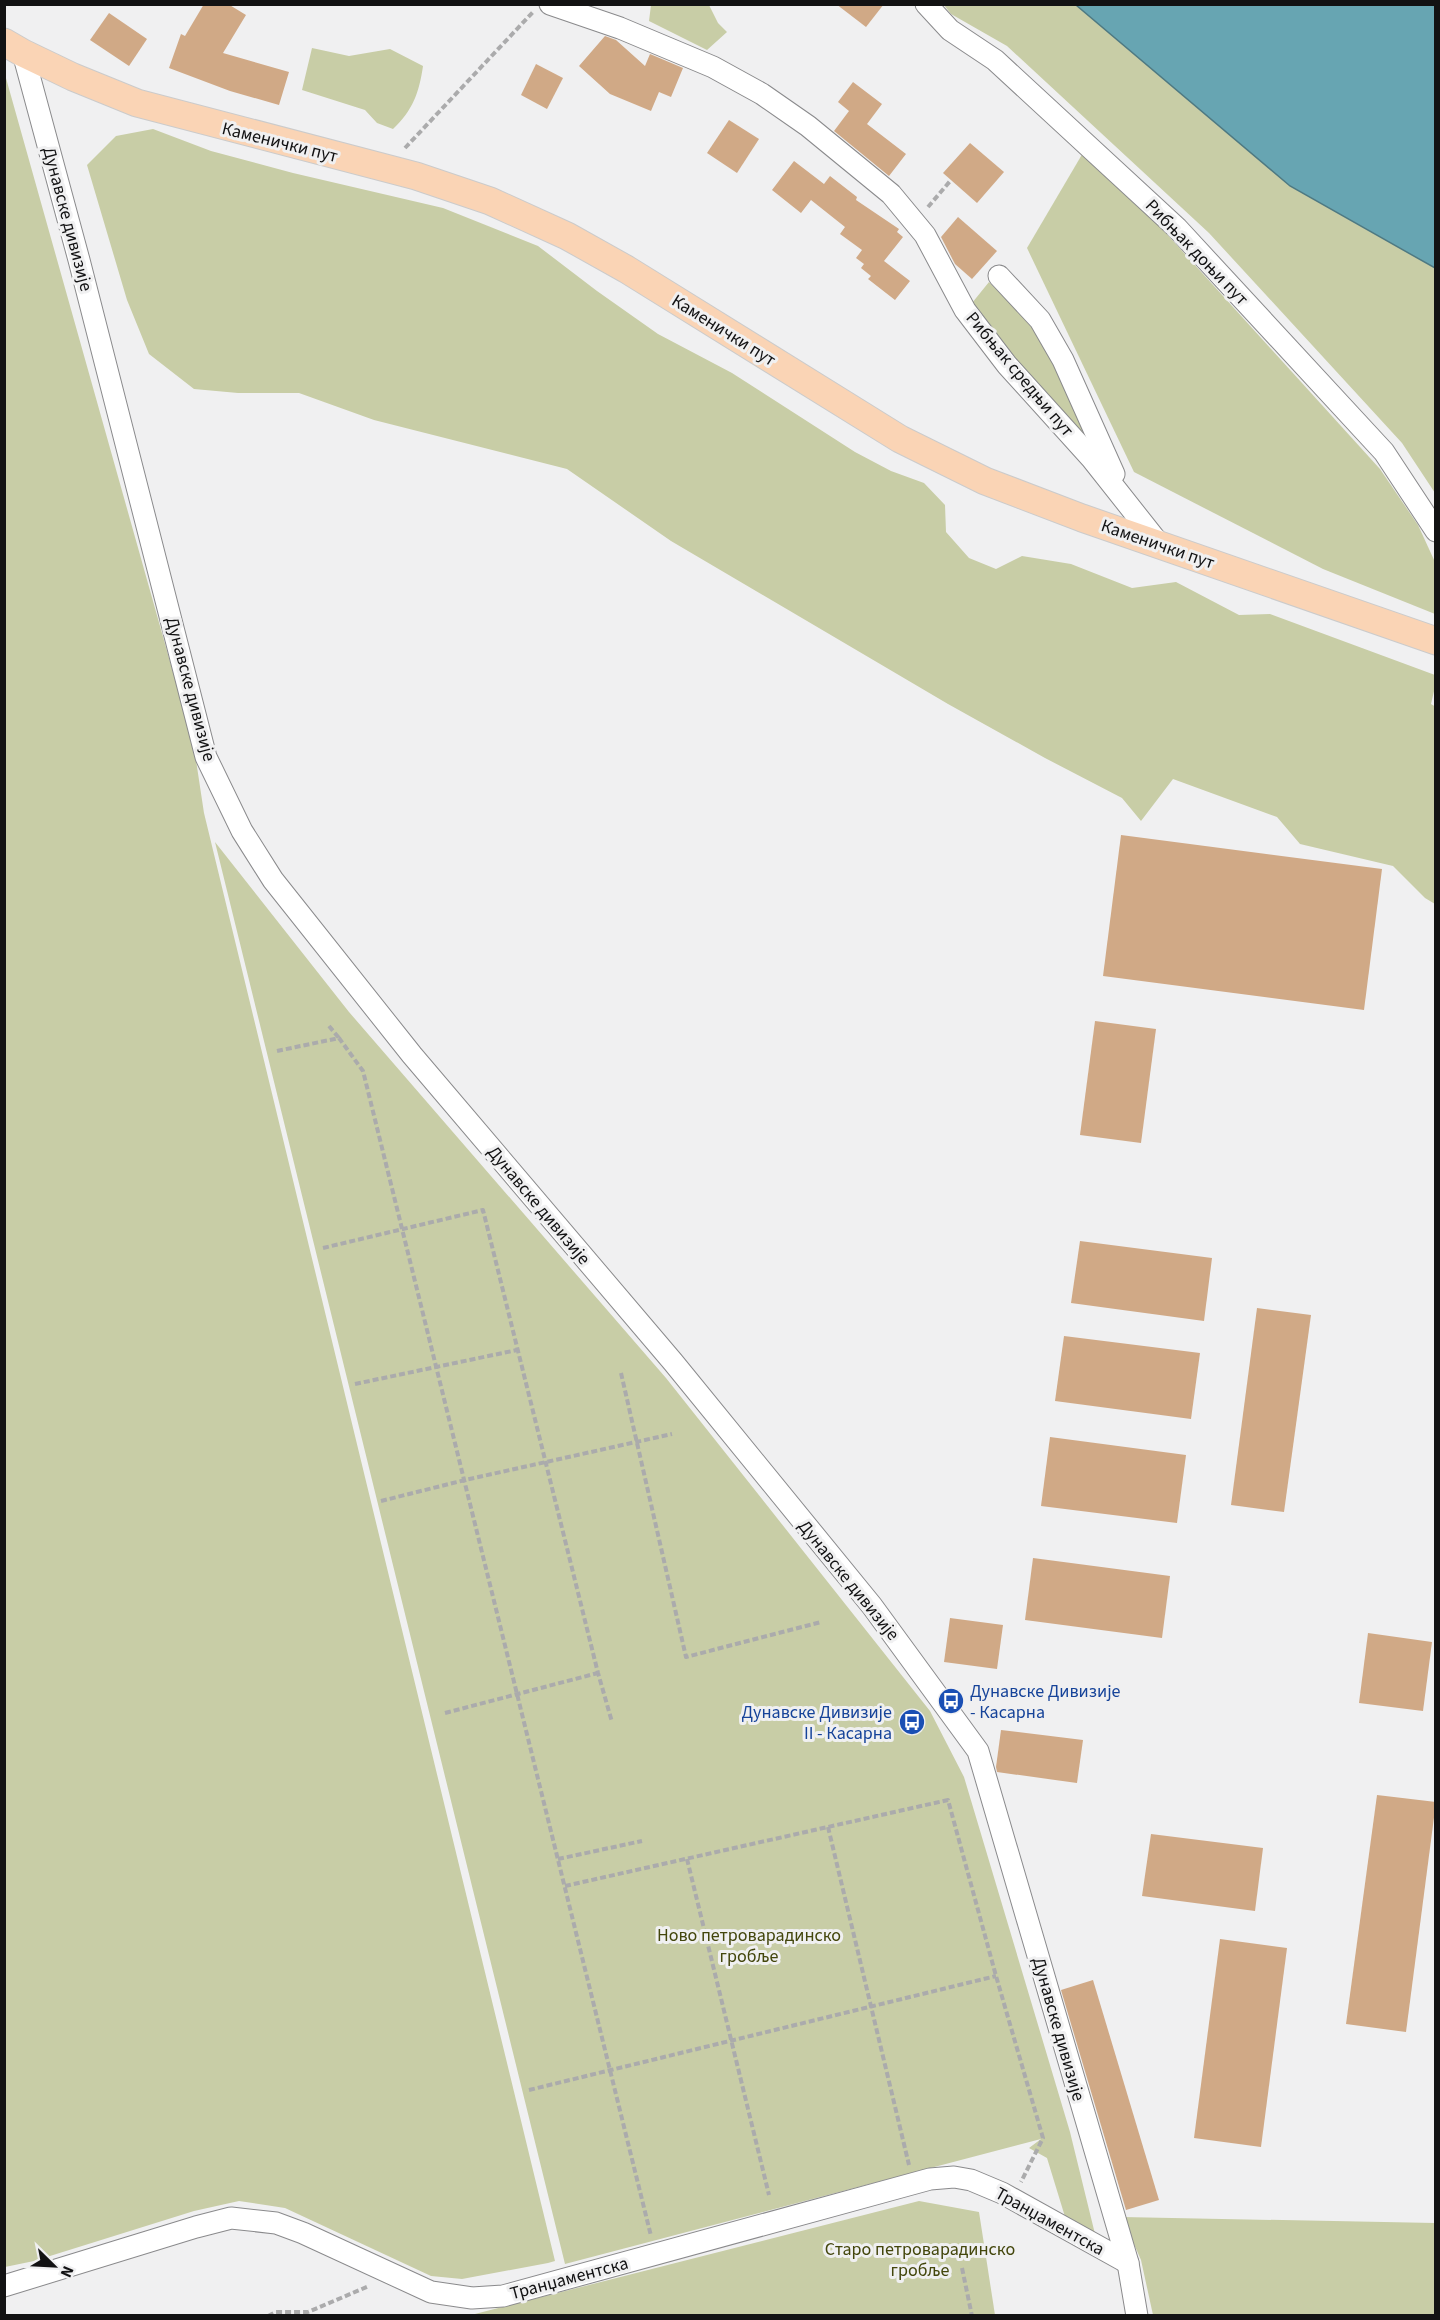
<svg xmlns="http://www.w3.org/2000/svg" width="1440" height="2320" font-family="'Source Sans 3',sans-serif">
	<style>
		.green { fill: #c8cda6 }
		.water { fill: #67a5b2; stroke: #4e7982; stroke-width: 1.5 }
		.building { fill: #d0a986 }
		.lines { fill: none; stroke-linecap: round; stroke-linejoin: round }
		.minor-casing { stroke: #8a8a8c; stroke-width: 23 }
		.major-casing { stroke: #cbcbcb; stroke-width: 29 }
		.path { stroke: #ababac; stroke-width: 4; stroke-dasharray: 6 3; stroke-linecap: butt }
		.minor { stroke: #fff; stroke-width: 21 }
		.major { stroke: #fad4b5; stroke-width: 27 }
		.labels { text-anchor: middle; stroke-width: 6; stroke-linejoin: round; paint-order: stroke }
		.street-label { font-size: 18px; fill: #121213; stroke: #f0f0f1 }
		.transit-label { font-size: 18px; fill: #164399; stroke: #f0f0f1; text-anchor: start }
		.park-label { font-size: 18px; fill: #43460c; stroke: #f0f0f1 }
	</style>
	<rect width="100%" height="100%" fill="#f0f0f1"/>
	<g class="green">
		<polygon points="651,5 709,5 718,23 727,32 707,50 649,21"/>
		<polygon points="944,5 1076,5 1290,186 1435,268 1435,493 1402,443 1209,233 1007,46 951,14"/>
		<path d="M 312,48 L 349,56 L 390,49 L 423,66 C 419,93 413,110 393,129 L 377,123 L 365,110 L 302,90 Z"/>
		<polygon points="4,71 194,747 204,813 555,2261 548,2263 462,2279 431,2276 285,2208 239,2201 194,2211 34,2261 5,2267"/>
		<polygon points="153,129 211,151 293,173 443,208 538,246 597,291 658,334 732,373 855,452 891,471 924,483 945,505 946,532 969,558 996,569 1022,556 1071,564 1132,588 1176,582 1239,615 1270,614 1435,675 1435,687 1431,704 1436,707 1435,904 1425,898 1393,866 1300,844 1277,817 1173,779 1141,821 1122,798 1045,758 948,704 671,541 567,469 374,420 299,393 238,393 194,389 149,354 127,300 87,165 116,136"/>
		<polygon points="1087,146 1380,469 1418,525 1435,562 1435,614 1323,569 1134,472 1027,248"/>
		<path d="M 989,282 C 1002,296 1019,309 1030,325 C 1058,363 1075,409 1094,453 L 1013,360 L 972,303 Z"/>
		<polygon points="215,842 349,1012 666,1378 930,1711 964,1777 1070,2132 1095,2234 1066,2220 1047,2158 1029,2148 1041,2139 565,2264"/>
		<polygon points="919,2201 979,2212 995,2315 471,2315"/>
		<polygon points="1122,2217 1435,2223 1435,2315 1153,2315 1141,2260"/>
	</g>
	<polygon class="water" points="1076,5 1435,5 1435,268 1290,186"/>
	<g class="building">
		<polygon points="204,4 228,4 246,15 223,53 289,72 279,105 230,91 169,68 181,34 185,36"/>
		<polygon points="836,4 884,4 866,27"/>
		<polygon points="109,13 147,39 129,66 90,40"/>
		<polygon points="605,36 616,40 645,66 650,54 683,68 671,97 659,92 651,111 610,94 579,66"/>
		<polygon points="536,64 563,78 547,109 521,95"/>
		<polygon points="853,82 882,104 867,124 906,154 889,176 834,131 849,111 838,102"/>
		<polygon points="729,120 759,139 737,173 707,153"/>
		<polygon points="970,143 1004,172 977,203 943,173"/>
		<polygon points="794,161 824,184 830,176 857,197 856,200 899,229 897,232 903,237 884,261 910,281 895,300 868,279 871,276 861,268 864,264 856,258 862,250 840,234 845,227 811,200 801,213 772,190"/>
		<polygon points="958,217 997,251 972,279 955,264 941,237"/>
		<polygon points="1121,835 1382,869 1364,1010 1103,976"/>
		<polygon points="1095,1021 1156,1029 1141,1143 1080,1135"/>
		<polygon points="1080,1241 1212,1258 1204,1321 1071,1303"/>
		<polygon points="1257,1308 1311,1315 1284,1512 1231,1505"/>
		<polygon points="1064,1336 1200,1353 1191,1419 1055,1401"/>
		<polygon points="1050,1437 1186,1455 1177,1523 1041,1506"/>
		<polygon points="1033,1558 1170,1576 1162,1638 1025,1620"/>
		<polygon points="950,1618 1003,1625 997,1669 944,1662"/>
		<polygon points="1368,1633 1432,1642 1423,1711 1359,1703"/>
		<polygon points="1001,1730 1083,1740 1077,1783 997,1772 996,1767"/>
		<polygon points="1377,1795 1436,1802 1406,2032 1346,2024"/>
		<polygon points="1151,1834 1263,1848 1255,1911 1142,1896"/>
		<polygon points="1220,1939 1287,1948 1261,2147 1194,2138"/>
		<polygon points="1093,1980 1159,2200 1126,2210 1061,1990"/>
	</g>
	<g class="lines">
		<g class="minor-casing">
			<g id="minor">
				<polyline points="550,4 620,28 713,67 762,94 808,126 891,194 925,235 965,310 1007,365 1092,459 1160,545"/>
				<polyline points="926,4 950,30 995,60 1177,228 1384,452 1436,531"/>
				<polyline points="23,53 79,260 206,757 242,831 273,880 412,1055 673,1362 872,1606 978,1751 1128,2263 1137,2316"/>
				<polyline points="999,276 1040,320 1063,360 1114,474"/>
				<polyline points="4,2286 196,2227 231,2218 276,2223 303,2233 431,2292 472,2298 503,2296 930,2179 954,2177 971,2180 1002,2193 1128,2263"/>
			</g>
		</g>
		<g class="major-casing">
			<polyline id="major" points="4,42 23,53 73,77 137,103 416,176 490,201 567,236 626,269 900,439 985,481 1082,518 1436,641"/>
		</g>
		<g class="path">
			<polyline points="405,148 533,12"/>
			<polyline points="928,207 951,180"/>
			<polyline points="329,1026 339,1038"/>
			<polyline points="277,1051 339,1038 363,1071 651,2236"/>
			<polyline points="323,1248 483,1210 598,1673 612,1722"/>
			<polyline points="621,1373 686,1657 821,1622"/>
			<polyline points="355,1384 517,1350"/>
			<polyline points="381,1501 465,1480 672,1434"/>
			<polyline points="445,1713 598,1673"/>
			<polyline points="828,1827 909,2165"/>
			<polyline points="558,1859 642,1841"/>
			<polyline points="687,1859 769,2195"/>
			<polyline points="565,1886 948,1800 996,1976 1043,2138 1021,2182"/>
			<polyline points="529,2090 996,1976"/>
			<polyline points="962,2268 972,2316"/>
			<polyline points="268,2316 276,2312 308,2312 369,2286"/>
		</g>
		<use href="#minor" class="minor"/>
		<use href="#major" class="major"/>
	</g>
	<defs>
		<g id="bus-disc" transform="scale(1.35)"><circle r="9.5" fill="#1a4fb4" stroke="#f0f0f1"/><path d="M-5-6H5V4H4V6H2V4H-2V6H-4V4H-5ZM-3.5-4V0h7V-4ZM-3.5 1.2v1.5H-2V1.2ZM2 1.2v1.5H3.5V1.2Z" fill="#fff"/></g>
	</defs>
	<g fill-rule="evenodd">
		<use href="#bus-disc" x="951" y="1701"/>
		<use href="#bus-disc" x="912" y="1722"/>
	</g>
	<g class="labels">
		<g class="street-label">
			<text transform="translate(280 142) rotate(14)" y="6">Каменички пут</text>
			<text transform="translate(68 219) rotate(75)" y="6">Дунавске дивизије</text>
			<text transform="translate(1197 252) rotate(46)" y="6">Рибњак доњи пут</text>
			<text transform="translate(724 330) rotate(32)" y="6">Каменички пут</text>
			<text transform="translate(1020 374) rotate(50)" y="6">Рибњак средњи пут</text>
			<text transform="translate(1158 544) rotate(19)" y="6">Каменички пут</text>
			<text transform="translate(191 689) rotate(75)" y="6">Дунавске дивизије</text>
			<text transform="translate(539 1205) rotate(50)" y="6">Дунавске дивизије</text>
			<text transform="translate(849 1580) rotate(51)" y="6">Дунавске дивизије</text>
			<text transform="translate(1059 2029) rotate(74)" y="6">Дунавске дивизије</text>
			<text transform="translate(1050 2221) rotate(29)" y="6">Транџаментска</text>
			<text transform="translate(569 2278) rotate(-15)" y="6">Транџаментска</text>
		</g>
		<g class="transit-label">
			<text x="970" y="1697">Дунавске Дивизије<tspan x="970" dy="21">- Касарна</tspan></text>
			<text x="892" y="1718" text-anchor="end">Дунавске Дивизије<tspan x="892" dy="21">II - Касарна</tspan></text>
		</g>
		<g class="park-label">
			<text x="749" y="1941">Ново петроварадинско<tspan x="749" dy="21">гробље</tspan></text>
			<text x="920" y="2255">Старо петроварадинско<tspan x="920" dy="21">гробље</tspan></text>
		</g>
	</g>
	<rect width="1440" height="2320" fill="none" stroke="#121213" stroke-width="12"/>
	<g transform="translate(54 2266) rotate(114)" stroke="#f0f0f1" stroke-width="4.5" paint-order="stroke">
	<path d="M0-4.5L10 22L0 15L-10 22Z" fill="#121213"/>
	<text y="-9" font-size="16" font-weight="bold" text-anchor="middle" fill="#121213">N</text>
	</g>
</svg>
